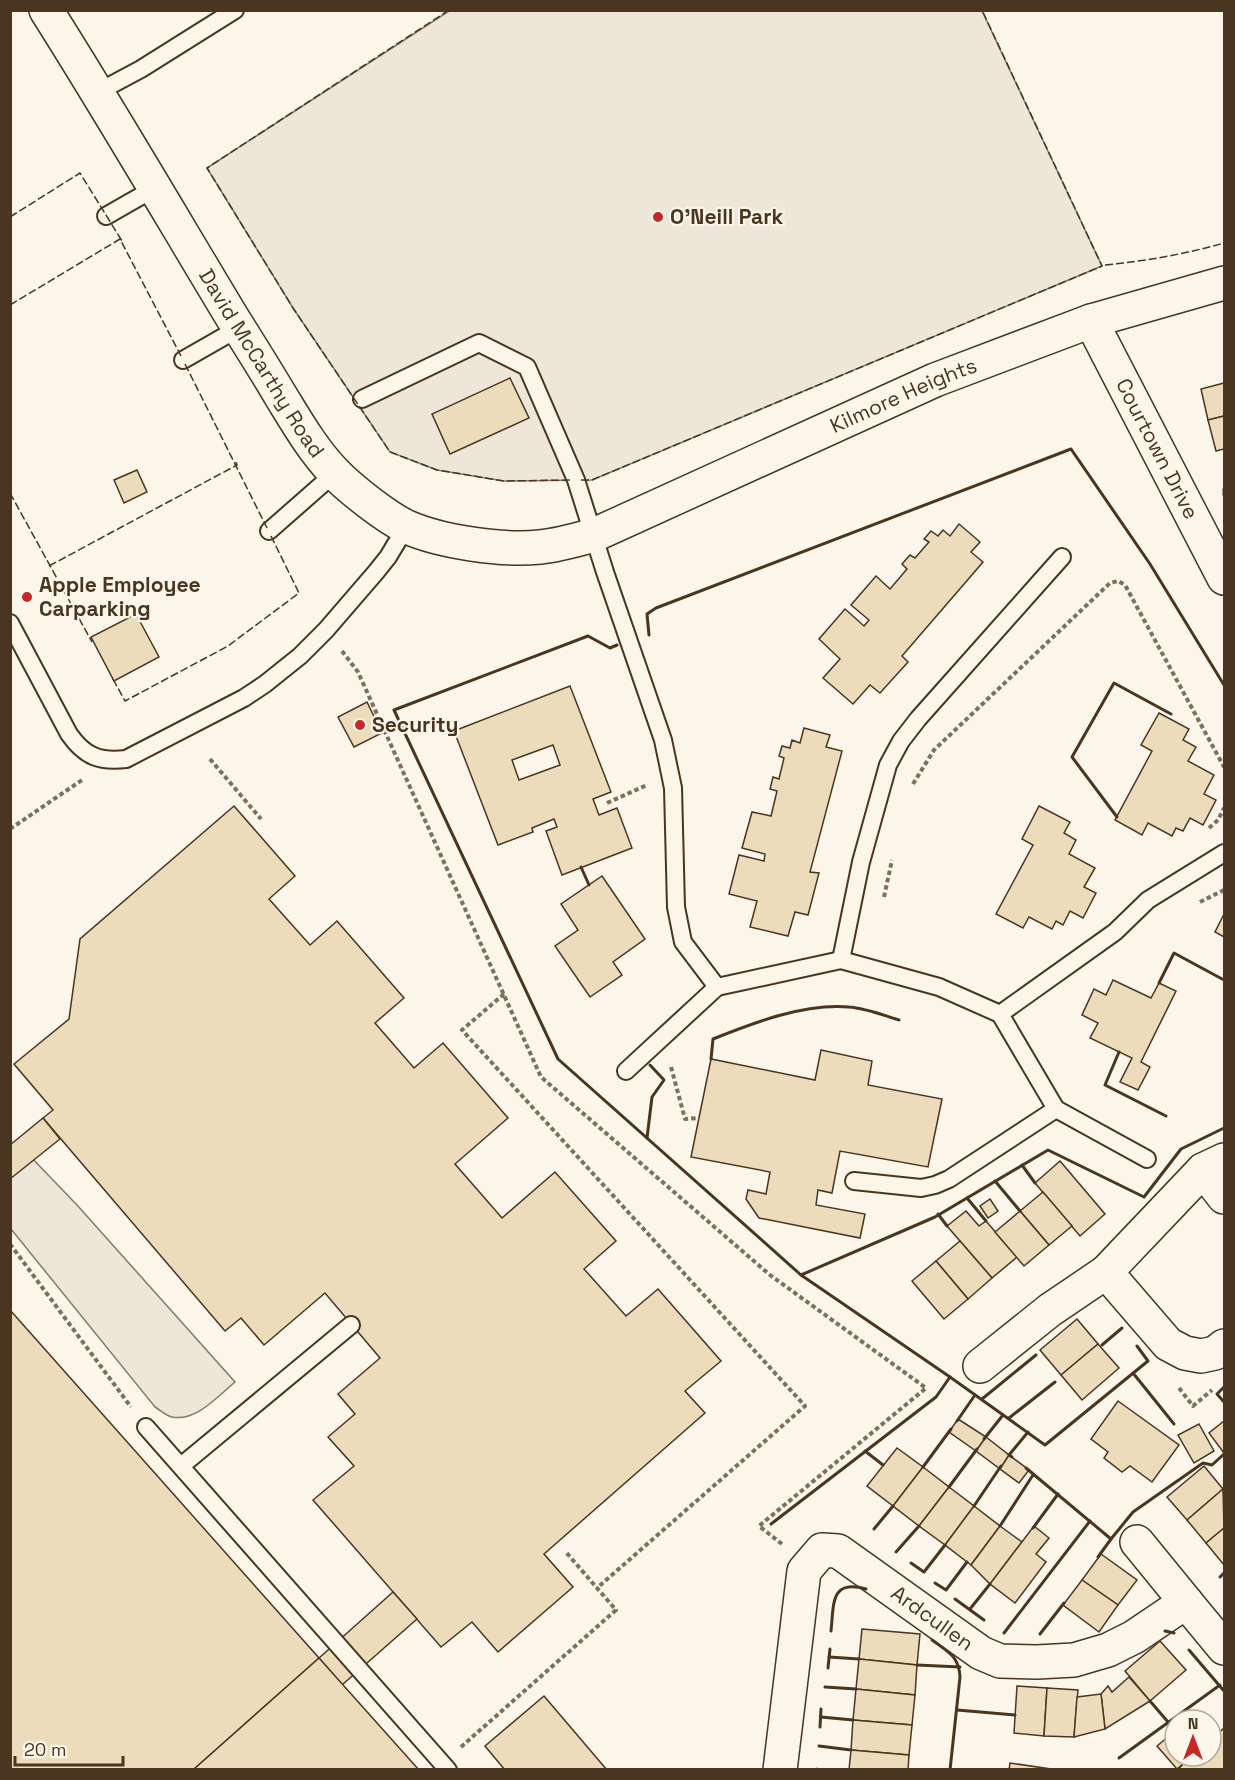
<svg xmlns="http://www.w3.org/2000/svg" width="1235" height="1780" font-family="'Space Grotesk',sans-serif">
	<style>
		.green { fill: #ede6d9; stroke: #887966; stroke-width: 1.5 }
		.building { fill: #ecdcbc; stroke: #4a3520; stroke-width: 1.5; fill-rule: evenodd }
		.lines { fill: none; stroke-linecap: round; stroke-linejoin: round }
		.service-casing { stroke: #4a3520; stroke-width: 20 }
		.minor-casing { stroke: #4a3520; stroke-width: 36 }
		.tertiary-casing { stroke: #4a3520; stroke-width: 36 }
		.path { stroke: #7f6f5c; stroke-width: 4; stroke-dasharray: 4.5 3; stroke-linecap: butt }
		.service { stroke: #fbf6e9; stroke-width: 16 }
		.minor { stroke: #fbf6e9; stroke-width: 33 }
		.tertiary { stroke: #fbf6e9; stroke-width: 33 }
		.fence { stroke: #4a3520; stroke-width: 1.5; stroke-dasharray: 8 3; stroke-linecap: butt }
		.wall { stroke: #4a3520; stroke-width: 3 }
		.poi-dot { fill: #c62828; stroke: #fbf6e9; stroke-width: 2 }
		.labels { text-anchor: middle; stroke-width: 4.5; stroke-linejoin: round; paint-order: stroke }
		.poi-label { font-size: 21px; font-weight: bold; fill: #4a3520; stroke: #fbf6e9; text-anchor: start }
		.street-label { font-size: 21px; fill: #4a3520; stroke: #fbf6e9 }
	</style>
	<rect width="100%" height="100%" fill="#fbf6e9"/>
	<g class="green">
		<polygon points="449,11 982,11 1102,266 592,480 504,481 437,470 390,452 293,308 207,168"/>
		<path d="M 27,1153 L 77,1205 L 235,1382 C 218,1396 196,1422 172,1417 C 166,1416 160,1410 155,1407 L 11,1229 L 10,1167 Z"/>
	</g>
	<g class="building">
		<polygon points="510,378 529,418 450,454 432,414"/>
		<polygon points="1224,383 1224,416 1208,420 1201,389"/>
		<polygon points="1224,416 1224,449 1216,451 1208,420"/>
		<polygon points="137,470 147,492 124,503 114,480"/>
		<polygon points="959,524 980,542 971,552 983,562 902,656 908,662 880,693 870,685 853,704 823,678 840,659 819,639 845,609 864,626 869,620 851,605 876,576 890,589 907,569 902,564 910,555 915,558 929,542 924,539 931,531 938,536 943,530 950,536"/>
		<polygon points="136,614 159,657 114,681 91,637"/>
		<path d="M 570,686 L 611,792 L 593,799 L 599,815 L 617,808 L 632,848 L 562,875 L 546,831 L 557,827 L 554,819 L 532,828 L 533,832 L 498,845 L 454,731 ZM 553,745 L 560,765 L 519,780 L 512,760 Z"/>
		<polygon points="367,702 382,733 354,747 338,717"/>
		<polygon points="1159,713 1189,729 1183,740 1196,747 1188,761 1214,775 1204,794 1216,800 1203,825 1190,818 1183,831 1176,828 1172,836 1148,823 1142,835 1115,820 1152,751 1141,745"/>
		<polygon points="804,728 830,735 826,747 842,751 810,872 819,873 808,915 795,912 788,936 750,927 757,901 729,894 739,855 764,861 765,854 742,848 752,812 771,816 777,791 770,789 773,777 779,779 784,758 779,756 782,746 790,748 792,740 800,743"/>
		<polygon points="234,806 295,876 269,899 310,945 337,921 404,998 375,1023 414,1068 443,1043 508,1118 455,1164 502,1218 555,1172 616,1241 584,1269 626,1316 658,1289 721,1361 685,1391 705,1413 544,1554 573,1587 498,1652 472,1622 441,1647 313,1500 354,1466 328,1437 355,1414 338,1394 380,1358 325,1293 264,1345 241,1318 225,1331 43,1118 53,1110 14,1064 69,1019 80,939"/>
		<polygon points="1039,806 1070,822 1064,833 1076,840 1069,854 1095,868 1084,887 1096,893 1083,918 1070,911 1063,925 1056,921 1052,929 1029,917 1023,928 996,914 1033,845 1022,839"/>
		<polygon points="602,876 645,939 613,962 622,975 590,997 555,946 578,930 561,904"/>
		<polygon points="1224,914 1224,937 1215,932"/>
		<polygon points="1113,980 1151,998 1159,983 1176,991 1141,1062 1150,1067 1138,1090 1120,1082 1132,1058 1090,1038 1098,1023 1082,1015 1094,989 1106,995"/>
		<polygon points="821,1050 872,1061 868,1085 942,1099 928,1167 840,1151 832,1193 818,1190 816,1205 865,1214 860,1238 759,1218 746,1199 748,1190 766,1194 770,1172 691,1157 711,1059 815,1080"/>
		<polygon points="43,1118 60,1139 10,1179 10,1145"/>
		<polygon points="1060,1161 1105,1214 1080,1236 1035,1183"/>
		<polygon points="1043,1192 1072,1226 1049,1245 1020,1211"/>
		<polygon points="990,1199 998,1211 988,1218 980,1206"/>
		<polygon points="966,1211 979,1226 986,1221 1017,1257 992,1278 947,1226"/>
		<polygon points="1020,1211 1049,1245 1024,1266 995,1232"/>
		<polygon points="960,1241 992,1278 968,1299 936,1261"/>
		<polygon points="936,1261 968,1299 944,1319 912,1281"/>
		<polygon points="10,1310 319,1658 193,1770 10,1770"/>
		<polygon points="1077,1319 1098,1344 1061,1375 1040,1350"/>
		<polygon points="1098,1344 1119,1368 1082,1400 1061,1375"/>
		<polygon points="1118,1401 1179,1445 1152,1482 1130,1466 1122,1472 1104,1458 1108,1452 1091,1439"/>
		<polygon points="958,1419 986,1437 976,1451 949,1432"/>
		<polygon points="1224,1421 1224,1453 1209,1433"/>
		<polygon points="1199,1424 1214,1451 1194,1463 1178,1435"/>
		<polygon points="986,1437 1009,1455 1000,1469 976,1451"/>
		<polygon points="897,1448 923,1467 893,1506 867,1486"/>
		<polygon points="1009,1455 1029,1470 1019,1483 1000,1469"/>
		<polygon points="1204,1466 1223,1489 1187,1520 1167,1497"/>
		<polygon points="923,1467 949,1487 919,1526 893,1506"/>
		<polygon points="949,1487 974,1506 945,1545 919,1526"/>
		<polygon points="1223,1489 1224,1528 1206,1543 1187,1520"/>
		<polygon points="974,1506 1000,1526 971,1565 945,1545"/>
		<polygon points="1000,1526 1022,1542 990,1584 971,1565"/>
		<polygon points="1034,1526 1049,1538 1036,1554 1046,1562 1015,1603 990,1584"/>
		<polygon points="1224,1528 1224,1565 1206,1543"/>
		<polygon points="1101,1554 1137,1580 1118,1605 1082,1580"/>
		<polygon points="1082,1580 1118,1605 1099,1632 1063,1605"/>
		<polygon points="393,1592 417,1619 342,1685 319,1658"/>
		<polygon points="862,1629 920,1634 917,1665 859,1659"/>
		<polygon points="1160,1641 1186,1670 1150,1701 1125,1671"/>
		<polygon points="319,1658 419,1770 193,1770"/>
		<polygon points="859,1659 917,1665 915,1695 856,1689"/>
		<polygon points="1129,1677 1150,1701 1105,1729 1101,1694 1108,1686 1112,1692"/>
		<polygon points="1017,1686 1047,1688 1044,1736 1014,1733"/>
		<polygon points="1047,1688 1078,1690 1074,1737 1044,1736"/>
		<polygon points="856,1689 915,1695 912,1725 853,1720"/>
		<polygon points="1101,1694 1105,1729 1074,1737 1077,1697"/>
		<polygon points="544,1696 607,1770 505,1770 485,1746"/>
		<polygon points="853,1720 912,1725 909,1755 851,1750"/>
		<polygon points="1224,1728 1224,1769 1177,1770 1192,1756 1211,1756 1211,1740"/>
		<polygon points="1175,1731 1175,1756 1192,1756 1177,1769 1157,1746"/>
		<polygon points="851,1750 909,1755 908,1770 849,1770"/>
		<polygon points="1010,1763 1058,1770 1009,1770"/>
	</g>
	<g class="lines">
		<g class="service-casing">
			<g id="service">
				<polyline points="98,92 141,69 235,10"/>
				<polyline points="106,216 155,188"/>
				<polyline points="183,360 239,328"/>
				<polyline points="362,399 479,343 527,367 576,480 605,572 663,740 673,788 676,907 683,942 717,987"/>
				<polyline points="269,531 335,473"/>
				<path d="M 10,623 L 69,734 C 85,757 100,762 126,759 L 244,698 L 265,684 L 300,656 L 326,630 L 376,572 L 388,557 L 406,527"/>
				<polyline points="841,960 861,862 888,765 901,741 918,719 1062,557"/>
				<polyline points="1000,1014 1115,932 1148,900 1224,853"/>
				<polyline points="626,1071 717,987 841,960 939,987 1000,1014 1056,1109 949,1179 935,1185 921,1188 854,1181"/>
				<polyline points="1056,1109 1147,1159"/>
				<polyline points="146,1427 448,1770"/>
				<polyline points="181,1466 351,1325"/>
			</g>
		</g>
		<g class="minor-casing">
			<g id="minor">
				<polyline points="1203,1170 1224,1197"/>
				<polyline points="1106,1272 1168,1344 1185,1353 1201,1356 1215,1353 1224,1346"/>
				<polyline points="980,1366 1050,1310 1106,1272 1203,1170 1224,1160"/>
				<polyline points="1186,1602 1224,1648"/>
				<path id="s1" d="M 780,1770 L 804,1571 L 822,1550 L 838,1551 L 981,1653 L 1000,1661 L 1037,1662 L 1074,1660 L 1108,1650 L 1134,1637 L 1186,1602 L 1137,1542"/>
			</g>
		</g>
		<g class="tertiary-casing">
			<g id="tertiary">
				<path id="s2" d="M 46,10 C 110,111 170,214 232,317 C 249,344 266,371 282,398 C 298,424 313,450 334,472 C 349,488 387,518 407,527 C 441,542 503,551 540,547 C 559,545 576,540 594,535 L 935,380 L 1091,321 L 1224,283"/>
				<path id="s3" d="M 1091,321 L 1224,578"/>
			</g>
		</g>
		<g class="path">
			<polyline points="342,651 358,672 541,1077 770,1275 926,1388 759,1526 782,1544"/>
			<polyline points="210,759 261,819"/>
			<polyline points="913,784 934,750 1110,583 1118,581 1125,585 1224,767"/>
			<polyline points="607,803 647,785"/>
			<polyline points="1209,828 1218,820 1224,808"/>
			<polyline points="10,829 82,780"/>
			<polyline points="884,897 892,860"/>
			<polyline points="1200,902 1224,890"/>
			<polyline points="504,994 462,1030 805,1406 597,1588"/>
			<polyline points="671,1067 685,1119 699,1118"/>
			<polyline points="10,1244 131,1407"/>
			<polyline points="1179,1388 1193,1406 1212,1390"/>
			<polyline points="461,1747 616,1610 565,1551"/>
		</g>
		<use href="#service" class="service"/>
		<use href="#minor" class="minor"/>
		<use href="#tertiary" class="tertiary"/>
		<g class="fence">
			<polyline points="449,10 207,168 293,308 390,452 437,470 504,481 572,480"/>
			<polyline points="10,217 80,173 122,241"/>
			<path d="M 1105,265 C 1146,261 1185,254 1224,243"/>
			<polyline points="10,305 120,239 181,356"/>
			<polyline points="185,364 267,528"/>
			<polyline points="581,480 592,480 1102,266 982,10"/>
			<polyline points="10,493 92,642"/>
			<polyline points="49,566 237,465 236,462"/>
			<polyline points="113,679 125,701 228,646 299,593 271,536"/>
		</g>
		<g class="wall">
			<polyline points="1224,489 1224,495"/>
			<polyline points="649,635 647,614 656,608 1071,449 1150,564 1224,685"/>
			<polyline points="617,645 610,648 588,636 394,710 558,1059 801,1275 935,1217 1048,1150 1144,1197 1181,1149 1224,1128"/>
			<polyline points="1117,817 1072,757 1114,683 1171,714"/>
			<polyline points="581,867 589,885"/>
			<polyline points="1159,983 1174,953 1224,980"/>
			<polyline points="1119,1052 1105,1085 1166,1116"/>
			<path d="M 711,1059 L 713,1039 C 753,1023 804,1003 849,1007 C 865,1008 883,1015 899,1020"/>
			<polyline points="647,1138 652,1097 664,1080 650,1065"/>
			<polyline points="1022,1165 1035,1183"/>
			<polyline points="995,1181 1020,1211"/>
			<polyline points="967,1198 986,1221"/>
			<polyline points="938,1214 947,1226"/>
			<polyline points="801,1275 950,1377 1045,1445 1148,1361 1137,1346"/>
			<polyline points="1102,1345 1122,1328"/>
			<polyline points="1133,1373 1174,1424"/>
			<polyline points="1224,1387 1217,1394 1224,1402"/>
			<polyline points="982,1399 1036,1355"/>
			<polyline points="1009,1418 1055,1382"/>
			<polyline points="957,1421 975,1395"/>
			<polyline points="984,1439 1003,1415"/>
			<polyline points="865,1451 883,1465"/>
			<polyline points="1012,1457 1009,1455 1028,1432"/>
			<polyline points="923,1467 951,1429"/>
			<polyline points="1026,1468 1111,1539 1133,1512 1203,1463 1212,1465 1224,1454"/>
			<polyline points="949,1487 977,1449"/>
			<polyline points="974,1506 1001,1466"/>
			<polyline points="771,1524 936,1397 950,1377"/>
			<polyline points="1000,1526 1033,1475"/>
			<polyline points="1033,1528 1058,1494"/>
			<polyline points="874,1529 893,1506"/>
			<polyline points="896,1552 919,1526"/>
			<polyline points="1098,1557 1111,1539"/>
			<polyline points="911,1563 924,1572 945,1545"/>
			<polyline points="1220,1577 1224,1573"/>
			<polyline points="935,1583 946,1590 967,1562"/>
			<polyline points="955,1599 984,1620"/>
			<polyline points="970,1609 990,1584"/>
			<path d="M 831,1631 C 834,1604 830,1579 866,1589"/>
			<polyline points="1165,1631 1174,1633"/>
			<polyline points="1004,1633 1090,1521"/>
			<polyline points="1040,1634 1064,1603"/>
			<path d="M 932,1640 C 948,1652 959,1656 960,1677 L 950,1770"/>
			<polyline points="1189,1650 1224,1691"/>
			<polyline points="829,1657 859,1659"/>
			<polyline points="917,1665 960,1667"/>
			<polyline points="828,1668 830,1649"/>
			<polyline points="825,1687 856,1689"/>
			<polyline points="1150,1701 1168,1722"/>
			<polyline points="957,1710 1015,1715"/>
			<polyline points="821,1717 853,1720"/>
			<polyline points="820,1727 821,1709"/>
			<polyline points="819,1746 851,1750"/>
			<polyline points="1119,1758 1220,1685"/>
			<polyline points="817,1770 817,1769"/>
		</g>
	</g>
	<g class="poi-dot">
		<circle cx="658" cy="217" r="6"/>
		<circle cx="27" cy="597" r="6"/>
		<circle cx="360" cy="725" r="6"/>
	</g>
	<g class="labels">
		<g class="poi-label">
			<text x="670" y="224">O'Neill Park</text>
			<text x="39" y="592">Apple Employee<tspan x="39" dy="24">Carparking</tspan></text>
			<text x="372" y="732">Security</text>
		</g>
		<g class="street-label">
			<text dy="7" stroke="none"><textPath href="#s2" startOffset="414">David McCarthy Road</textPath></text>
			<text dy="7" stroke="none"><textPath href="#s2" startOffset="1167">Kilmore Heights</textPath></text>
			<text dy="7" stroke="none"><textPath href="#s3" startOffset="144">Courtown Drive</textPath></text>
			<text dy="7" stroke="none"><textPath href="#s1" startOffset="360">Ardcullen</textPath></text>
		</g>
	</g>
	<rect width="1235" height="1780" fill="none" stroke="#4a3520" stroke-width="24"/>
	<g transform="translate(1193 1738)"><circle r="28" fill="#fbf6e9" stroke="#b4a999" stroke-width="1.5"/>
	<path d="M0-4.5L10 22L0 15L-10 22Z" fill="#c62828"/>
	<text y="-9" font-size="16" font-weight="bold" text-anchor="middle" fill="#4a3520">N</text>
	</g>
	<path d="M15 1756v9h108v-9" fill="none" stroke="#4a3520" stroke-width="3"/>
	<text x="24" y="1756" font-size="18" fill="#4a3520" stroke="#fbf6e9" stroke-width="4.5" paint-order="stroke">20 m</text>
</svg>
